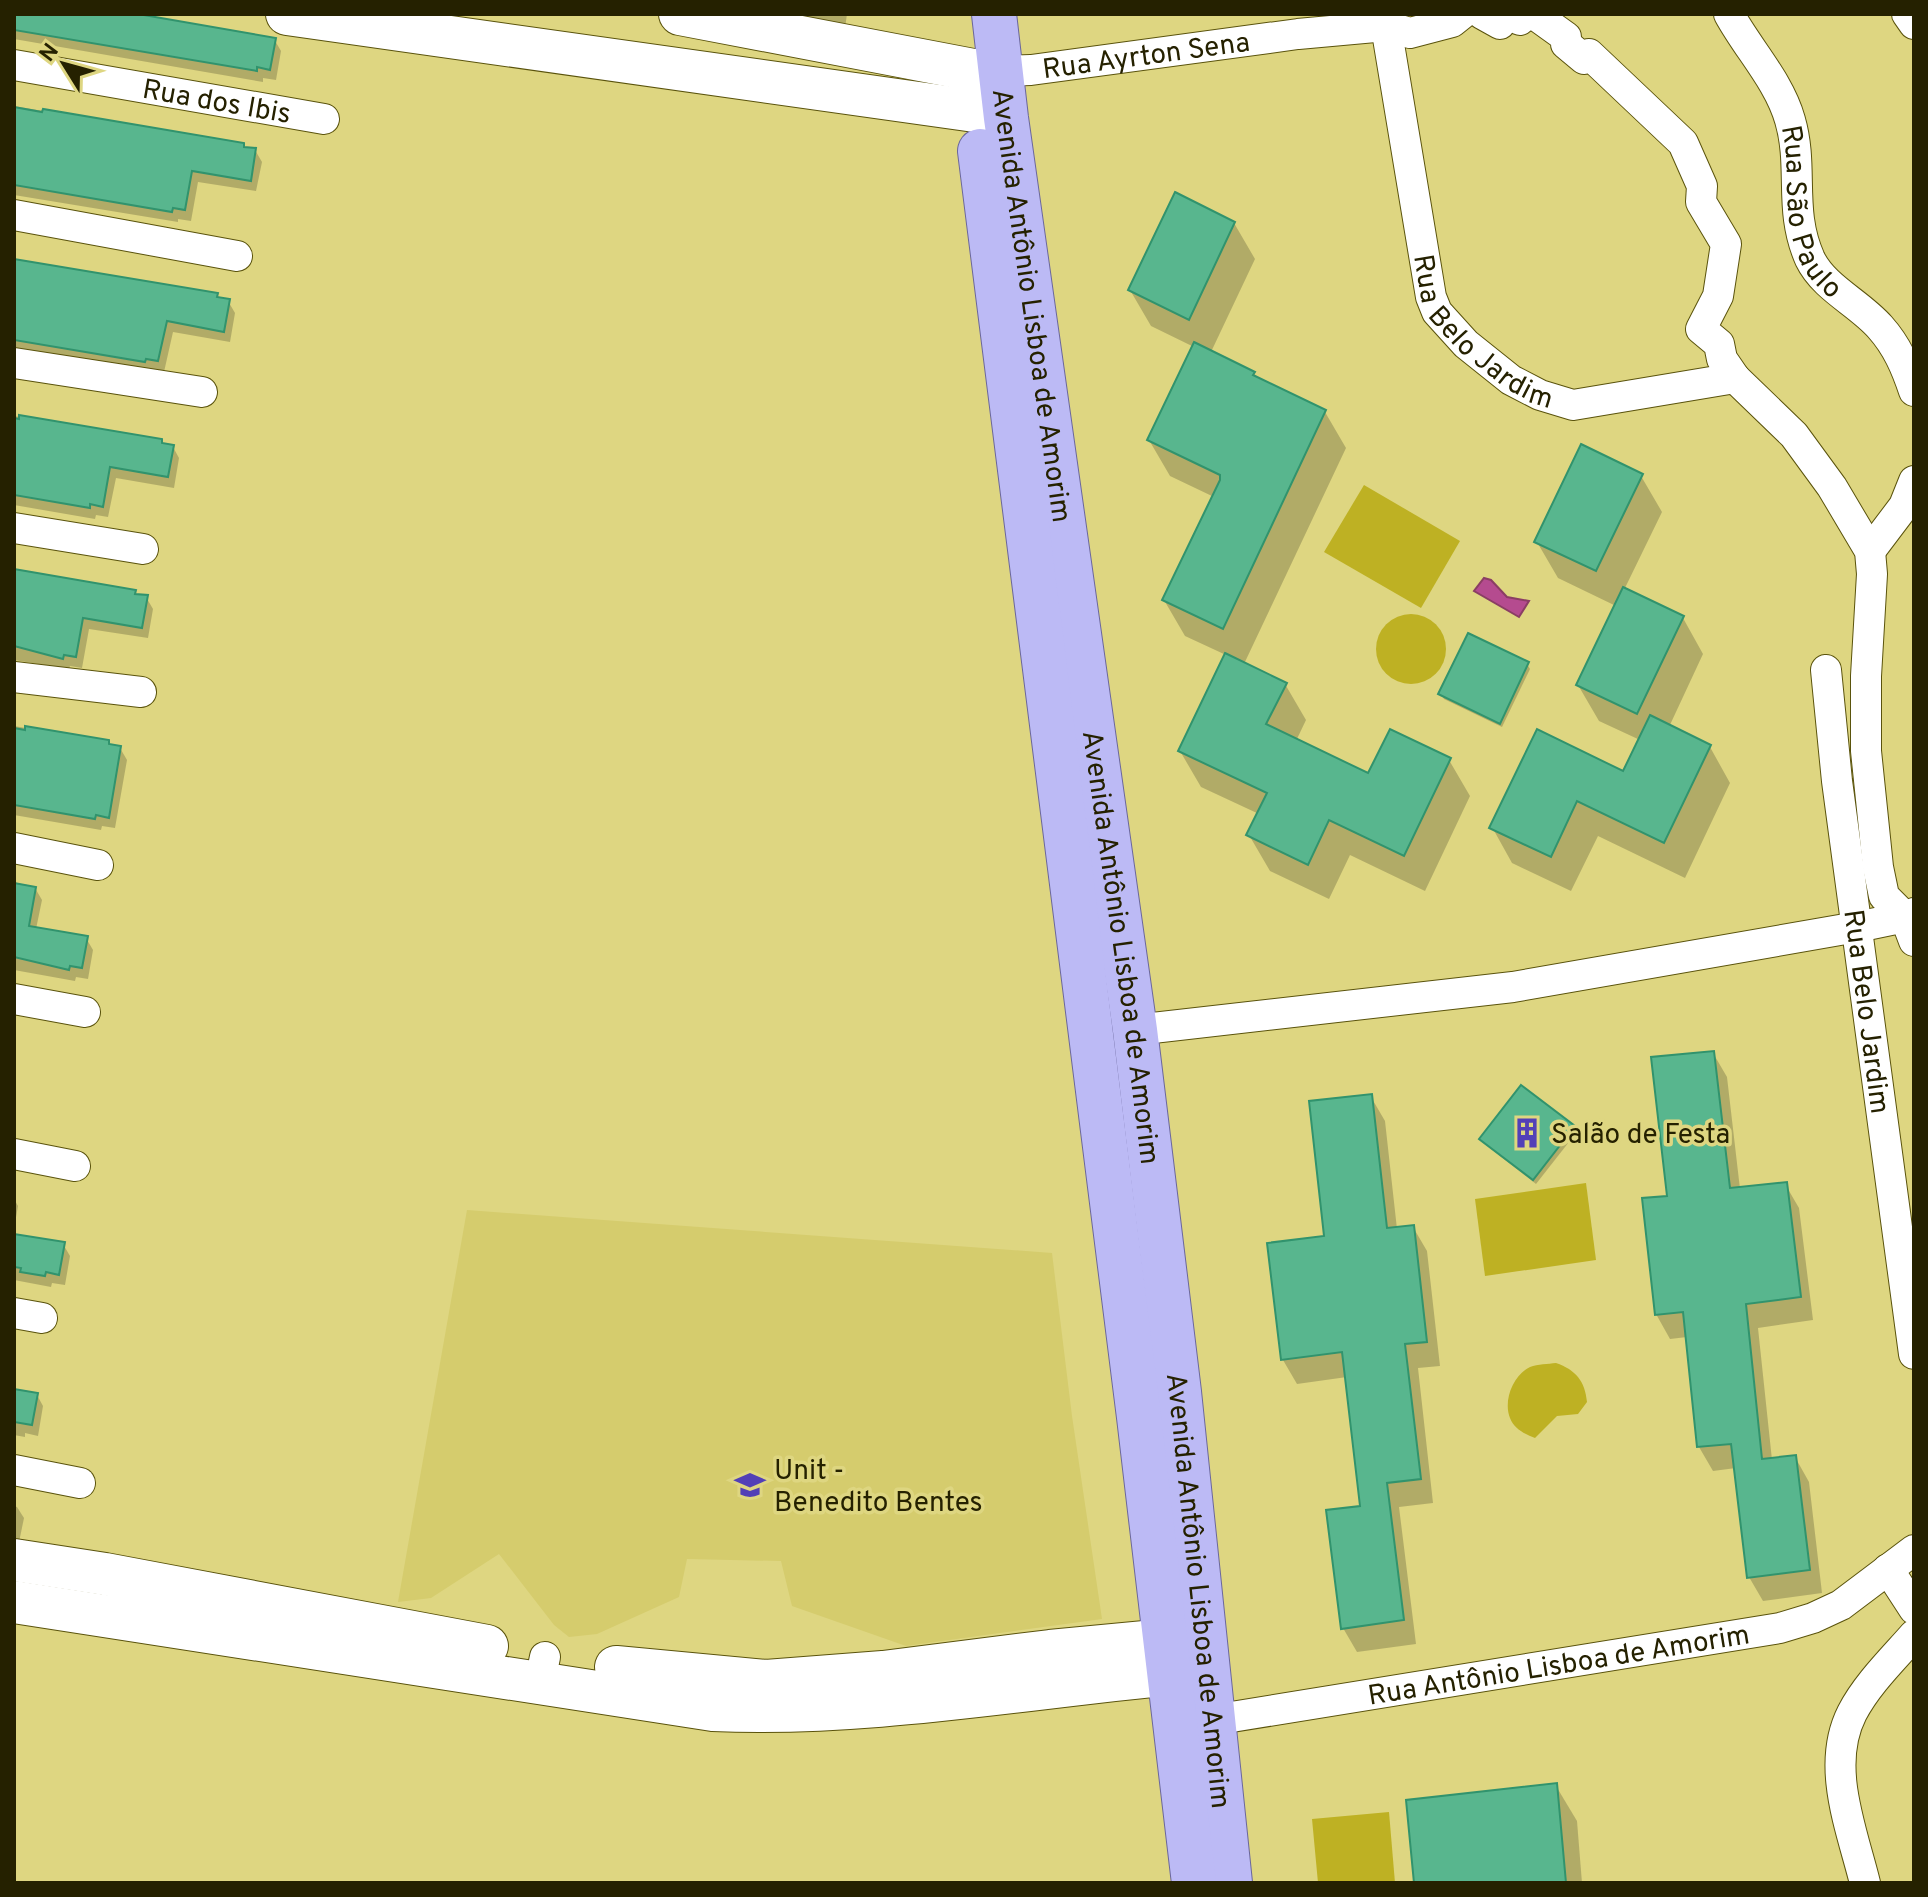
<svg xmlns="http://www.w3.org/2000/svg" width="1928" height="1897" font-family="Overpass,sans-serif">
	<style>
		.built { fill: #d5cc6d }
		.green { fill: #beb123 }
		.water { fill: #b54b8f; stroke: #8a3e64; stroke-width: 2 }
		.shadow { fill: #0003 }
		.building { fill: #58b68e; stroke: #31936d; stroke-width: 2 }
		.lines { fill: none; stroke-linecap: round; stroke-linejoin: round }
		.street-casing { stroke: #5a530c; stroke-width: 32 }
		.secondary-casing { stroke: #5a530c; stroke-width: 44 }
		.primary-casing { stroke: #6b679b; stroke-width: 46 }
		.street { stroke: #fff; stroke-width: 30 }
		.secondary { stroke: #fff; stroke-width: 42 }
		.primary { stroke: #bcbaf5; stroke-width: 44 }
		.labels { text-anchor: middle; stroke-width: 7; stroke-linejoin: round; paint-order: stroke }
		.street-label { font-size: 28px; fill: #252100; stroke: #ded681 }
		.poi-label { font-size: 28px; fill: #252100; stroke: #ded681; text-anchor: start }
	</style>
	<rect width="100%" height="100%" fill="#ded681"/>
	<polygon class="built" points="467,1210 1052,1253 1072,1416 1102,1619 906,1646 792,1606 781,1561 687,1559 679,1597 597,1634 569,1637 554,1625 499,1554 431,1598 398,1602"/>
	<g class="green">
		<polygon points="1364,485 1460,541 1421,608 1324,552"/>
		<circle cx="1411" cy="649" r="35"/>
		<polygon points="1586,1183 1596,1260 1485,1276 1475,1199"/>
		<path d="M 1556,1363 C 1576,1370 1585,1381 1587,1402 L 1578,1414 L 1557,1416 L 1535,1438 C 1525,1434 1514,1429 1510,1418 C 1503,1401 1513,1375 1530,1367 C 1538,1364 1548,1364 1556,1363 Z"/>
		<polygon points="1389,1812 1395,1883 1318,1883 1312,1819"/>
	</g>
	<polygon class="water" points="1484,578 1491,580 1507,597 1529,601 1519,617 1474,591"/>
	<g class="shadow">
		<polygon points="14,14 125,14 274,39 281,51 276,80 263,78 263,82 14,39"/>
		<polygon points="761,14 847,14 845,28"/>
		<polygon points="14,106 243,145 245,149 255,150 262,162 256,191 198,182 191,221 178,219 178,222 14,195"/>
		<polygon points="1234,223 1255,259 1211,352 1254,373 1257,379 1325,412 1346,448 1244,664 1285,684 1306,720 1296,741 1369,776 1449,760 1470,796 1425,891 1350,855 1329,899 1270,871 1249,835 1259,814 1201,787 1180,751 1226,655 1185,636 1164,600 1214,497 1170,476 1149,440 1194,347 1151,326 1130,290"/>
		<polygon points="14,261 216,295 219,299 228,301 235,313 230,342 173,332 164,372 14,350"/>
		<polygon points="14,416 161,441 163,445 173,447 179,458 174,488 116,478 108,517 96,515 95,519 14,505"/>
		<polygon points="1641,476 1662,512 1624,590 1683,618 1703,654 1669,727 1710,747 1730,783 1685,878 1598,836 1571,891 1512,863 1492,827 1624,774 1640,740 1599,721 1578,685 1616,606 1558,578 1537,542"/>
		<polygon points="14,571 134,592 137,596 146,597 153,609 148,638 89,629 82,668 70,666 69,669 14,660"/>
		<polygon points="1527,664 1530,669 1502,727 1444,699 1441,694"/>
		<polygon points="14,726 108,742 110,746 120,748 127,760 115,828 102,826 101,830 14,815"/>
		<polygon points="14,882 35,888 42,900 36,929 86,938 93,950 88,979 76,977 75,981 14,970"/>
		<polygon points="1713,1053 1727,1077 1740,1189 1785,1184 1799,1208 1813,1320 1758,1328 1772,1460 1795,1457 1809,1482 1822,1593 1763,1601 1749,1577 1736,1468 1713,1471 1699,1447 1687,1337 1670,1339 1656,1314 1669,1197"/>
		<polygon points="1371,1097 1385,1121 1397,1229 1413,1227 1427,1251 1440,1366 1418,1368 1433,1503 1399,1507 1416,1644 1357,1652 1343,1628 1362,1508 1347,1377 1297,1384 1283,1360 1326,1238"/>
		<polygon points="1573,1128 1576,1133 1536,1184 1485,1144 1482,1139"/>
		<polygon points="14,1199 18,1206 14,1229"/>
		<polygon points="14,1236 63,1244 70,1256 65,1285 52,1283 51,1287 14,1280"/>
		<polygon points="14,1391 37,1395 43,1406 38,1436 25,1433 25,1437 14,1435"/>
		<polygon points="14,1506 17,1507 24,1518 18,1547 14,1547"/>
		<polygon points="1556,1786 1577,1821 1582,1883 1415,1883"/>
	</g>
	<g class="building">
		<polygon points="14,14 138,14 276,38 270,70 257,67 257,71 14,30"/>
		<polygon points="14,107 42,112 43,109 244,143 244,147 256,148 251,181 192,171 185,210 173,208 172,212 14,185"/>
		<polygon points="1175,192 1235,222 1189,320 1128,290"/>
		<polygon points="14,259 218,293 217,297 230,299 224,332 167,321 158,361 146,359 145,362 14,340"/>
		<polygon points="1194,342 1255,372 1253,375 1326,410 1223,629 1162,600 1220,480 1220,475 1147,440"/>
		<polygon points="19,415 162,439 162,443 174,445 168,477 110,467 103,507 90,504 90,508 14,495 14,418 19,419"/>
		<polygon points="1581,444 1643,474 1596,571 1534,542"/>
		<polygon points="14,569 136,590 135,594 148,595 142,628 83,618 76,657 64,655 63,659 14,646"/>
		<polygon points="1623,587 1684,616 1637,714 1576,685"/>
		<polygon points="1468,633 1529,662 1500,724 1438,694"/>
		<polygon points="1225,653 1287,683 1266,724 1368,773 1390,729 1451,758 1404,856 1329,820 1308,865 1246,835 1267,793 1178,751"/>
		<polygon points="1650,715 1711,745 1664,843 1577,801 1551,857 1489,828 1537,729 1623,771"/>
		<polygon points="25,726 109,740 109,744 121,746 109,818 96,815 95,819 14,805 14,728 25,730"/>
		<polygon points="14,883 36,887 29,926 88,936 82,968 70,966 69,970 14,957"/>
		<polygon points="1714,1051 1730,1188 1787,1182 1801,1297 1746,1304 1762,1459 1796,1455 1810,1570 1747,1578 1731,1444 1697,1447 1683,1312 1655,1315 1642,1198 1667,1196 1651,1057"/>
		<polygon points="1521,1085 1575,1126 1533,1180 1479,1139"/>
		<polygon points="1372,1094 1387,1228 1414,1225 1427,1342 1405,1344 1421,1479 1387,1483 1404,1620 1341,1629 1326,1510 1360,1506 1342,1352 1281,1360 1267,1243 1324,1236 1309,1101"/>
		<polygon points="14,1234 65,1242 59,1275 46,1272 45,1276 20,1272 21,1268 14,1267"/>
		<polygon points="14,1389 38,1393 32,1425 14,1422"/>
		<polygon points="1557,1783 1566,1883 1414,1883 1406,1800"/>
	</g>
	<g class="lines">
		<g class="street-casing">
			<g id="street">
				<path id="s1" d="M 1380,14 L 1386,26 L 1431,297 L 1437,312 L 1466,344 L 1511,380 L 1540,395 L 1573,405 L 1735,378 L 1794,435 L 1832,487 L 1870,551 L 1872,574 L 1866,676 L 1866,751 L 1878,867 L 1884,896 L 1905,917 L 1914,941"/>
				<polyline points="1482,14 1500,24 1507,14 1520,20 1526,14"/>
				<polyline points="1534,14 1566,37 1566,44 1584,59 1589,54 1683,143 1702,186 1701,202 1726,244 1718,296 1701,329 1719,344 1722,359 1735,378"/>
				<path id="s2" d="M 1729,14 C 1748,49 1779,81 1790,120 C 1804,168 1788,210 1810,259 C 1824,288 1859,303 1880,327 C 1897,346 1906,367 1914,391"/>
				<polyline points="1907,14 1914,24"/>
				<path id="s3" d="M 14,65 L 324,119"/>
				<path id="s4" d="M 1001,71 L 1031,70 L 1298,34 L 1386,26 L 1410,33 L 1452,22 L 1462,14"/>
				<polyline points="14,215 237,256"/>
				<polyline points="14,363 202,392"/>
				<polyline points="14,528 143,549"/>
				<polyline points="1870,551 1904,506 1914,481"/>
				<path id="s5" d="M 1826,670 L 1837,781 L 1914,1354"/>
				<polyline points="14,677 141,692"/>
				<polyline points="14,848 98,865"/>
				<polyline points="14,999 85,1012"/>
				<polyline points="1135,1030 1513,987 1857,927 1905,917 1914,913"/>
				<polyline points="14,1154 75,1166"/>
				<polyline points="14,1313 42,1318"/>
				<polyline points="14,1470 80,1483"/>
				<polyline points="1888,1569 1914,1609"/>
				<polyline points="540,1681 545,1657"/>
				<path id="s6" d="M 1213,1720 L 1780,1628 L 1813,1618 L 1841,1605 L 1914,1550"/>
				<path d="M 1865,1883 C 1852,1830 1825,1766 1852,1713 C 1867,1684 1893,1659 1914,1635"/>
			</g>
		</g>
		<g class="secondary-casing">
			<g id="secondary">
				<polyline points="287,14 975,111 1006,118"/>
				<polyline points="680,14 973,70 1001,71"/>
				<polyline points="14,1560 105,1574 487,1646"/>
				<path d="M 14,1602 L 713,1710 C 876,1717 1039,1685 1202,1671"/>
				<polyline points="616,1667 766,1681 883,1672 1050,1651 1198,1637"/>
			</g>
		</g>
		<g class="primary-casing">
			<g id="primary">
				<path id="s7" d="M 994,14 L 1006,118 L 1135,1030 L 1179,1392 L 1230,1883"/>
				<polyline points="980,151 1139,1417 1194,1883"/>
			</g>
		</g>
		<use href="#street" class="street"/>
		<use href="#secondary" class="secondary"/>
		<use href="#primary" class="primary"/>
	</g>
	<defs>
		<g id="building-bare" transform="scale(2.4)"><path d="M-4-6H4V6H1V3H-1V6H-4ZM-2.5-4.3h1.7v1.8h-1.7ZM.8-4.3h1.7v1.8H.8ZM-2.5-1h1.7V.8h-1.7ZM.8-1h1.7V.8H.8Z" fill="#5240b7" stroke="#ded681" stroke-width="2.5" paint-order="stroke"/></g>
		<g id="university-bare" transform="scale(2.4)"><path d="M0-5L7-2L0 1L-7-2ZM-4 1L0 2.5L4 1V4Q0 6-4 4Z" fill="#5240b7" stroke="#ded681" stroke-width="2.5" paint-order="stroke"/></g>
	</defs>
	<g fill-rule="evenodd">
		<use href="#building-bare" x="1527" y="1133"/>
		<use href="#university-bare" x="750" y="1485"/>
	</g>
	<g class="labels">
		<g class="street-label">
			<text dy="10" stroke="none"><textPath href="#s4" startOffset="146">Rua Ayrton Sena</textPath></text>
			<text dy="10" stroke="none"><textPath href="#s3" startOffset="206">Rua dos Ibis</textPath></text>
			<text dy="10" stroke="none"><textPath href="#s2" startOffset="218">Rua São Paulo</textPath></text>
			<text dy="10" stroke="none"><textPath href="#s7" startOffset="294">Avenida Antônio Lisboa de Amorim</textPath></text>
			<text dy="10" stroke="none"><textPath href="#s1" startOffset="348">Rua Belo Jardim</textPath></text>
			<text dy="10" stroke="none"><textPath href="#s7" startOffset="942">Avenida Antônio Lisboa de Amorim</textPath></text>
			<text dy="10" stroke="none"><textPath href="#s5" startOffset="344">Rua Belo Jardim</textPath></text>
			<text dy="10" stroke="none"><textPath href="#s7" startOffset="1590">Avenida Antônio Lisboa de Amorim</textPath></text>
			<text dy="10" stroke="none"><textPath href="#s6" startOffset="350">Rua Antônio Lisboa de Amorim</textPath></text>
		</g>
		<g class="poi-label">
			<text x="1551" y="1143">Salão de Festa</text>
			<text x="774" y="1479">Unit -<tspan x="774" dy="32">Benedito Bentes</tspan></text>
		</g>
	</g>
	<rect width="1928" height="1897" fill="none" stroke="#252100" stroke-width="32"/>
	<g transform="translate(64 64) rotate(307)" stroke="#ded681" stroke-width="6" paint-order="stroke">
	<path d="M0-6L14 30L0 20L-14 30Z" fill="#252100"/>
	<text y="-12" font-size="22" font-weight="bold" text-anchor="middle" fill="#252100">N</text>
	</g>
</svg>
